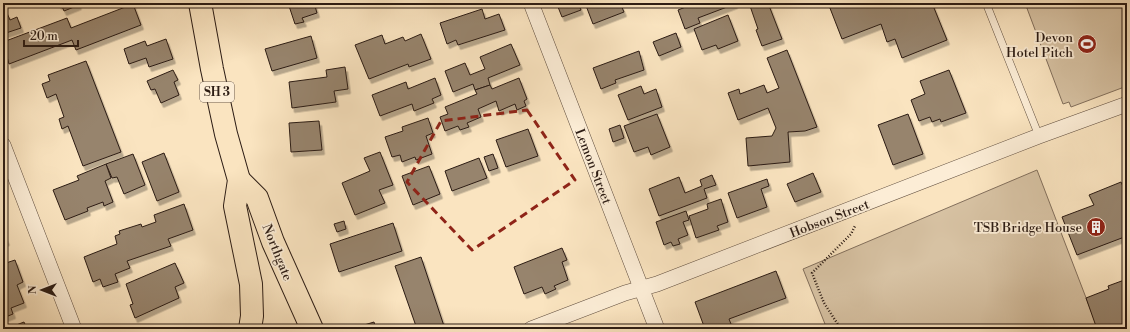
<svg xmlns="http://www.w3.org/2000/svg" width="1130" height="332" font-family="'Libre Bodoni',serif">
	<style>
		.green { fill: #d7c2a3; stroke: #826f5c }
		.building { fill: #97846d; stroke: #2c1c14; filter: url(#shadow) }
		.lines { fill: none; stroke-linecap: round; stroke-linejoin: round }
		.service-casing { stroke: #604e3f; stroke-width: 8 }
		.minor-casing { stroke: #604e3f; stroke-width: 16 }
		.trunk-casing { stroke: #2c1c14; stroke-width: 24 }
		.path { stroke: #2c1c14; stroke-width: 2.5; stroke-dasharray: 1 2; stroke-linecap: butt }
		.service { stroke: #fcedd6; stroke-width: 7 }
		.minor { stroke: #fcedd6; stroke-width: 15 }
		.trunk { stroke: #fae4c0; stroke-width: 22 }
		.marked { fill: none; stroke: #8f2418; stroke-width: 3; stroke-dasharray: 8 5; stroke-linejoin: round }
		.labels { text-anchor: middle; stroke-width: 3.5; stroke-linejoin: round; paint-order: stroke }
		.shield { fill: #fcedd6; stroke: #6a5b4e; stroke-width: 1 }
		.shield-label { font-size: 12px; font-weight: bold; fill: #2c1c14 }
		.poi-label { font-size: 13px; fill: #2c1c14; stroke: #fcedd6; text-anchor: end }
		.street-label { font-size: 13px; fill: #2c1c14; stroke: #fcedd6 }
	</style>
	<defs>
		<filter id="shadow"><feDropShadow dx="2.5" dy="4.5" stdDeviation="0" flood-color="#0004"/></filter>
	</defs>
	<rect width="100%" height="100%" fill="#fae4c0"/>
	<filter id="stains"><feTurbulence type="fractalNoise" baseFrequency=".005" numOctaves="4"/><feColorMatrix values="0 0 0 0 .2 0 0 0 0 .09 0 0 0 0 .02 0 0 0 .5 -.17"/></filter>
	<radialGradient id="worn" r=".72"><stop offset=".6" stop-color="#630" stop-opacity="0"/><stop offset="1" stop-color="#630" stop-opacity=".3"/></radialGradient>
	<g class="green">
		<polygon points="1025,3 1127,3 1127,86 1071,107 1069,102 1063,104"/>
		<polygon points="1037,170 1098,329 827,329 803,269"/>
	</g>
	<g class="building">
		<polygon points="58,3 78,3 79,5 64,11 61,4 59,5"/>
		<polygon points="288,3 314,3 317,13 302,18 304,22 295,24"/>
		<polygon points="568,3 578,3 581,10 562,17 558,7"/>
		<polygon points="585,3 620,3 624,12 593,24"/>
		<polygon points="696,3 735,3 735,4 698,18 700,23 685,29 678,10"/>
		<polygon points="749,3 768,3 782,39 762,46 756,30 758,29"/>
		<polygon points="828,3 932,3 947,40 902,58 895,39 887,42 881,24 842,39"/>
		<polygon points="133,4 141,25 76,50 72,40 9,64 3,42 67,18 71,28"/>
		<polygon points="482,9 485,19 499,14 505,30 458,45 456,40 447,44 440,23"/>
		<polygon points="7,13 10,20 17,17 21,28 3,34 3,14"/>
		<polygon points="728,15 738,41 718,49 716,45 702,50 694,29"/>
		<polygon points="676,33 681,47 659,56 653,42"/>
		<polygon points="421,34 431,59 409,67 408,64 369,79 355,45 382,35 385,44 403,37 405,41"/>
		<polygon points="311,36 317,58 272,71 265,49"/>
		<polygon points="166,39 173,59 149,67 146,58 129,64 124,49 145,41 147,46"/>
		<polygon points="511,44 520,65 488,78 490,85 475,90 473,84 453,92 445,71 465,63 470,75 485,69 480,57"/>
		<polygon points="787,50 817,127 805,131 788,132 790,162 748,166 746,138 772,136 776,128 768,108 738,120 728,93 739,89 740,94 764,85 767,93 779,88 767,58"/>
		<polygon points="639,51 644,70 615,80 616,83 601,89 593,68"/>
		<polygon points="86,61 121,152 83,166 68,126 62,129 59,119 64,117 56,94 47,98 42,84 50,81 48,75"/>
		<polygon points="345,67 348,89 334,91 336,102 292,108 289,82 327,77 326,70"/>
		<polygon points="173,70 178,80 174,82 179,95 161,103 155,89 151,90 147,81"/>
		<polygon points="949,70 966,113 941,122 940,119 932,122 930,117 919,121 911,100 925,94 920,81"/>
		<polygon points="435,78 441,95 432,99 434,103 414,111 412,104 380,116 372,95 406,82 408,89"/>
		<polygon points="519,78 527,99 524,101 526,106 517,110 515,104 499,111 496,101 478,109 481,117 467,123 469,127 460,130 458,126 445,131 440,117 448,114 445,107 477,94 475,90 490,85 492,89"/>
		<polygon points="641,86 644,94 656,89 662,107 628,120 618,95"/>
		<polygon points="657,114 670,147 651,155 648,147 634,152 624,126"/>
		<polygon points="908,114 923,154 893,165 878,125"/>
		<polygon points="428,118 433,133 426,136 432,154 416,160 415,157 402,162 400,155 392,157 385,137 403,131 402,127"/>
		<polygon points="319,121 322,150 291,152 289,123"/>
		<polygon points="620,125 624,138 613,142 609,129"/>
		<polygon points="528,129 538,156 506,167 496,140"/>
		<polygon points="380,152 393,185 379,190 385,203 355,215 342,183 370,171 364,158"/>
		<polygon points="164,153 179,192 157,201 142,162"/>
		<polygon points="133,154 145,185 124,194 117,177 112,178 106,164"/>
		<polygon points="493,154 498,168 489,171 484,157"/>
		<polygon points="479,158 487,178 452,191 445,171"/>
		<polygon points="106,164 111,178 105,181 113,202 104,206 103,202 87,208 88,211 65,220 53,190 79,180 77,176"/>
		<polygon points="429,166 440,194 413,205 402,176"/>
		<polygon points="813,173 821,192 795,202 787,184"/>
		<polygon points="712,175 716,185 704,189 707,198 659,216 649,189 679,177 685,193 702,186 700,180"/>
		<polygon points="767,179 769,186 761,189 767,207 737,218 728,193"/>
		<polygon points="1121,182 1127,196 1127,236 1077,255 1062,217 1094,205 1089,195"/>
		<polygon points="721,199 728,222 717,226 719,230 696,238 689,216 708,209 707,204"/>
		<polygon points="184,204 193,230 168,239 171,246 127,261 130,268 115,274 118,282 103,287 100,279 93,282 84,257 117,244 115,236 120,234 119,231 141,224 142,227 156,222 154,215"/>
		<polygon points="686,211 689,220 683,222 688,235 678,239 680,244 673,246 671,242 664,245 656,222"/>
		<polygon points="344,221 346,229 337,232 334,224"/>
		<polygon points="393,223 402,251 339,272 330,244"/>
		<polygon points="3,232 7,241 3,242"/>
		<polygon points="562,248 567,260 562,262 568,280 554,286 556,289 545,294 542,287 524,294 514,267"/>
		<polygon points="421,257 445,329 417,329 395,266"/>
		<polygon points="15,260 23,282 17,285 24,303 11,308 13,314 3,318 3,264"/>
		<polygon points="175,263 184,283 175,287 179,298 135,318 130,305 133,304 126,284"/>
		<polygon points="776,271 786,298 729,319 733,329 705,329 695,302"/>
		<polygon points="1127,279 1127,329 1097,329 1086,298 1109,289 1108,286"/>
		<polygon points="24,322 27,329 6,329"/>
		<polygon points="374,322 376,329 351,329"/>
	</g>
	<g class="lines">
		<g class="service-casing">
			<polyline id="service" points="986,3 1039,136"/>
		</g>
		<g class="minor-casing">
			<g id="minor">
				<polyline points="531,3 657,329"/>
				<polyline points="3,145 74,329"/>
				<polyline points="531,329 625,293 657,284 1039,136 1127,104"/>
			</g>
		</g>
		<g class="trunk-casing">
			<g id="trunk">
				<polyline points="200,3 212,69 226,134 239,180 235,206 251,284 252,316 250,329"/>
				<polyline points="239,180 257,198 273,242 312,329"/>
			</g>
		</g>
		<polyline class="path" points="841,329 824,303 812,273 851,234 855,226"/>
		<use href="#service" class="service"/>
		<use href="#minor" class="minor"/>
		<use href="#trunk" class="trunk"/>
	</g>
	<path class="marked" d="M 527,110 L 575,180 L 472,250 L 407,182 L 441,121 Z"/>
	<defs>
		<g id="stadium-disc" transform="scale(1)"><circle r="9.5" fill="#8f2418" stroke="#fcedd6"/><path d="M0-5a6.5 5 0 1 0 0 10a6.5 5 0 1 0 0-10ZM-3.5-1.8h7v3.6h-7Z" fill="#fff"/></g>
		<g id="building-disc" transform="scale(1)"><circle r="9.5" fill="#8f2418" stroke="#fcedd6"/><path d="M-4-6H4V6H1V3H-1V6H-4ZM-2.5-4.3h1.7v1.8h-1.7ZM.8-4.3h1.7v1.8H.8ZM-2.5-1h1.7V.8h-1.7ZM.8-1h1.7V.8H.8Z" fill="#fff"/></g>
	</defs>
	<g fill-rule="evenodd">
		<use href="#stadium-disc" x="1087" y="44"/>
		<use href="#building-disc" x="1096" y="227"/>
	</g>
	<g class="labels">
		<rect class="shield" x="200" y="82" width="34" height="20" rx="3"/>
		<g class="shield-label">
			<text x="217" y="96">SH 3</text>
		</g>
		<g class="poi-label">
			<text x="1073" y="42">Devon<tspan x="1073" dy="15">Hotel Pitch</tspan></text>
			<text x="1082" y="232">TSB Bridge House</text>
		</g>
		<g class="street-label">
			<text transform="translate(594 166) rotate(69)" y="5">Lemon Street</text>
			<text transform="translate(829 218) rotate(-21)" y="5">Hobson Street</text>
			<text transform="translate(278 252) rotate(68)" y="5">Northgate</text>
		</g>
	</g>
	<rect width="1130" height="332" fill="none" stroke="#fae4c0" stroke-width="16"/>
	<rect x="4" y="4" width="1122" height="324" fill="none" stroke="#2c1c14" stroke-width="2"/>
	<rect x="8" y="8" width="1114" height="316" fill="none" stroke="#2c1c14"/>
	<g transform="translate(42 290) rotate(270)" stroke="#fcedd6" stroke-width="3" paint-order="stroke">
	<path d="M0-3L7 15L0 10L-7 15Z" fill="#2c1c14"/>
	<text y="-6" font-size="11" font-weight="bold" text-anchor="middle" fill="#2c1c14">N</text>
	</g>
	<path d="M24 40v6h54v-6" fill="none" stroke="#2c1c14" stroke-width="2"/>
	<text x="30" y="40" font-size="12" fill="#2c1c14" stroke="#fcedd6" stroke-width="3" paint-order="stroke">20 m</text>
	<rect width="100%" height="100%" filter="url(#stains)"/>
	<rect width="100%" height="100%" fill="url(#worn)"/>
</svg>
